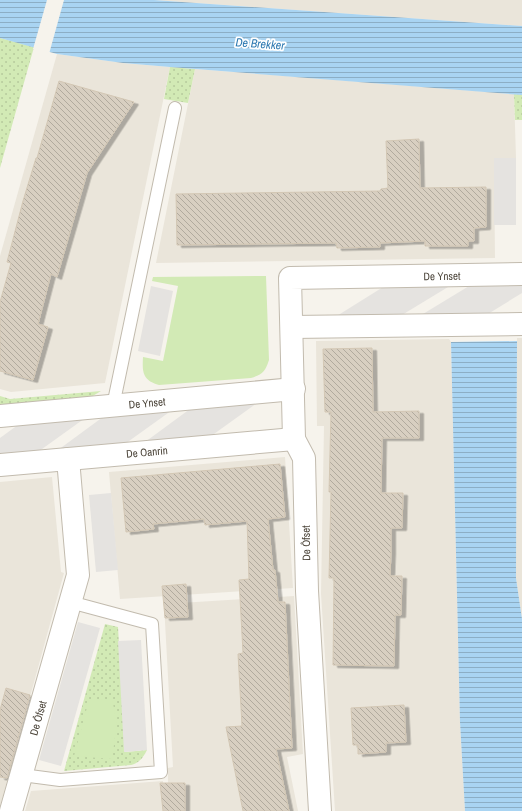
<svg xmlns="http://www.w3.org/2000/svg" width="522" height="811" font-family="'Archivo Narrow',sans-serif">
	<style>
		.residential { fill: #eae5da }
		.grass { fill: url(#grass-dots) }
		.park { fill: #d2eab5 }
		.parking { fill: #e5e3e0 }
		.water { fill: url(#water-rules) }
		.pier { fill: #f6f3ec }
		.building { fill: url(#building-back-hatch); stroke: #d3c7b4; filter: url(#shadow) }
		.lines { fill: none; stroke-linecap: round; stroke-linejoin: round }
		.service-casing { stroke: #c2bbae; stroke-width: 14 }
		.minor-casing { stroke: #c2bbae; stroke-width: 24 }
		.service { stroke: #fff; stroke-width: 12 }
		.minor { stroke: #fff; stroke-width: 22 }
		.labels { text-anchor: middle; stroke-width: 3.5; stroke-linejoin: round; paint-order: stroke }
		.street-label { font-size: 11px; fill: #4b4439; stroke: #fff }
		.water-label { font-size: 12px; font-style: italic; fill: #2e7ab2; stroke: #fff }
	</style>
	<defs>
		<pattern id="grass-dots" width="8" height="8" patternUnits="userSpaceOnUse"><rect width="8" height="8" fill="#d2eab5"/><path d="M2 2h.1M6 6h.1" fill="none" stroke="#b6ca9c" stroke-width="1.8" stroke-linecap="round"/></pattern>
		<pattern id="water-rules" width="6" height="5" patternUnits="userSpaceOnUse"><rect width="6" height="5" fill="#a9d4f2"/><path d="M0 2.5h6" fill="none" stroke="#8caec5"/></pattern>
		<pattern id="building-back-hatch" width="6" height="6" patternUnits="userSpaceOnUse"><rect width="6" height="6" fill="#d8cfc1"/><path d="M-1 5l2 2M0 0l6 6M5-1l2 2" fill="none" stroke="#b1aa9e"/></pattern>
		<filter id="shadow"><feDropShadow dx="4.5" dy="2.5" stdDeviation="0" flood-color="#0004"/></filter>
	</defs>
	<rect width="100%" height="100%" fill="#f6f3ec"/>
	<g class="residential">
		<polygon points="154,0 522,0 522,26"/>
		<polygon points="57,54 123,63 170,67 105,383 11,392 0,389 0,256"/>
		<polygon points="195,69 514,94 516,158 494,159 495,258 156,263"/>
		<polygon points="517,338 522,338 522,619 516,578"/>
		<polygon points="449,339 451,342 460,722 465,811 335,811 321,594 324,426 317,426 316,341"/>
		<polygon points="285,457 293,588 120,599 109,472"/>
		<polygon points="52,477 61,572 64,573 0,806 0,482"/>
		<polygon points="294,596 303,754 287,757 298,811 168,811 168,768 173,767 164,604"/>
		<polygon points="163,781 163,811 25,811 31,791"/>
	</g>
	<g class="grass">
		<polygon points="0,38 34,47 0,168"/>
		<polygon points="170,67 195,69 188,103 164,99"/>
		<polygon points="514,94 522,95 522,120 515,120"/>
		<polygon points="101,391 91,397 0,408 0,396 10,399"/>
		<path d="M 105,624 L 118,627 L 125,752 L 147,750 C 143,758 139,763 131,765 L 64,771 Z"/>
	</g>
	<g class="park">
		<path d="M 266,276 L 269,360 C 265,372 263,374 251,378 L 159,385 C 143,380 142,373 143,357 L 163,361 L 178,286 L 152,281 L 153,277 Z"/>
		<polygon points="112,699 117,723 112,759 74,756 89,700"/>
	</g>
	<g class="parking">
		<rect x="494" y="158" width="22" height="67"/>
		<polygon points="522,282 522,293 483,317 418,317 474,283"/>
		<polygon points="388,284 453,284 397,318 332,319"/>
		<polygon points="151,286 173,291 160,356 138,351"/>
		<polygon points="260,401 207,439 141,445 194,406"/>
		<polygon points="175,408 122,446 54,453 107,414"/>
		<polygon points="88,416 35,454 0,457 0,438 22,422"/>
		<polygon points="111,493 118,570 96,572 89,495"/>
		<polygon points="78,622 100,628 61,766 39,760"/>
		<polygon points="141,640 147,750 124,752 118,641"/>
	</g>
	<g class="water">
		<polygon points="0,0 154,0 522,26 522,95 170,67 123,63 57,54 0,38"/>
		<polygon points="517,341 516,578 522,619 522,811 465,811 460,722 451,342"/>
	</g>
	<polygon class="pier" points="47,0 64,0 49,54 33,49"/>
	<g class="building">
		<polygon points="59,81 134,102 87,173 57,277 51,274 38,324 48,327 33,380 0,371 0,302 11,263 7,262 23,201 36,158 37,158"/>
		<polygon points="419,139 420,188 486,187 486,227 474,228 474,241 468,241 468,246 425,246 425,241 380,243 380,247 337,248 336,243 177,245 176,194 380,191 381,189 388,188 386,141"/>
		<polygon points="372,348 373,412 419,411 419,438 382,438 381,493 403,493 402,528 391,528 391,552 390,576 402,576 401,615 395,615 394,666 333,665 334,578 329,578 331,492 329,492 331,412 325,412 323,349"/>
		<polygon points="280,464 285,517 268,519 273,570 275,570 278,602 285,602 292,748 276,749 289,811 243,811 226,727 242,726 238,654 243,653 239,580 249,579 247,521 205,525 204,519 153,524 154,529 126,532 121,478"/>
		<polygon points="186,584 188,617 165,618 162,586"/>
		<polygon points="6,688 30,695 7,778 0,777 0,710"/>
		<polygon points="404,705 406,742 386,743 386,752 358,754 358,745 353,745 351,708"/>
		<polygon points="160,783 185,783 185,811 163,811"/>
	</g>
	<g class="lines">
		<g class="service-casing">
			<g id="service">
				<polyline points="113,406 175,108"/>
				<polyline points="22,775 60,780 161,772 152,624 70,602"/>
			</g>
		</g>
		<g class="minor-casing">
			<g id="minor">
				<polyline points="292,327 522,324"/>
				<polyline points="0,416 294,389"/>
				<polyline points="0,465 294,439"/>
				<polyline points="11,811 78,575 68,459"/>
				<polyline points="320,811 307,591 304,458 294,439 290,278 522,274"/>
			</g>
		</g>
		<use href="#service" class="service"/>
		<use href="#minor" class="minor"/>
	</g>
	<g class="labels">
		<g class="street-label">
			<text transform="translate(442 276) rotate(-1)" y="4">De Ynset</text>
			<text transform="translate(147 403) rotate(-5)" y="4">De Ynset</text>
			<text transform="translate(147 452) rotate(-5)" y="4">De Oanrin</text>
			<text transform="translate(306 543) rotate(-91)" y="4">De Ôfset</text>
			<text transform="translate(38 718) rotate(-74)" y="4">De Ôfset</text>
		</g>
		<g class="water-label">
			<text transform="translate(260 44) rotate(4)" y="4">De Brekker</text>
		</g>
	</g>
</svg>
